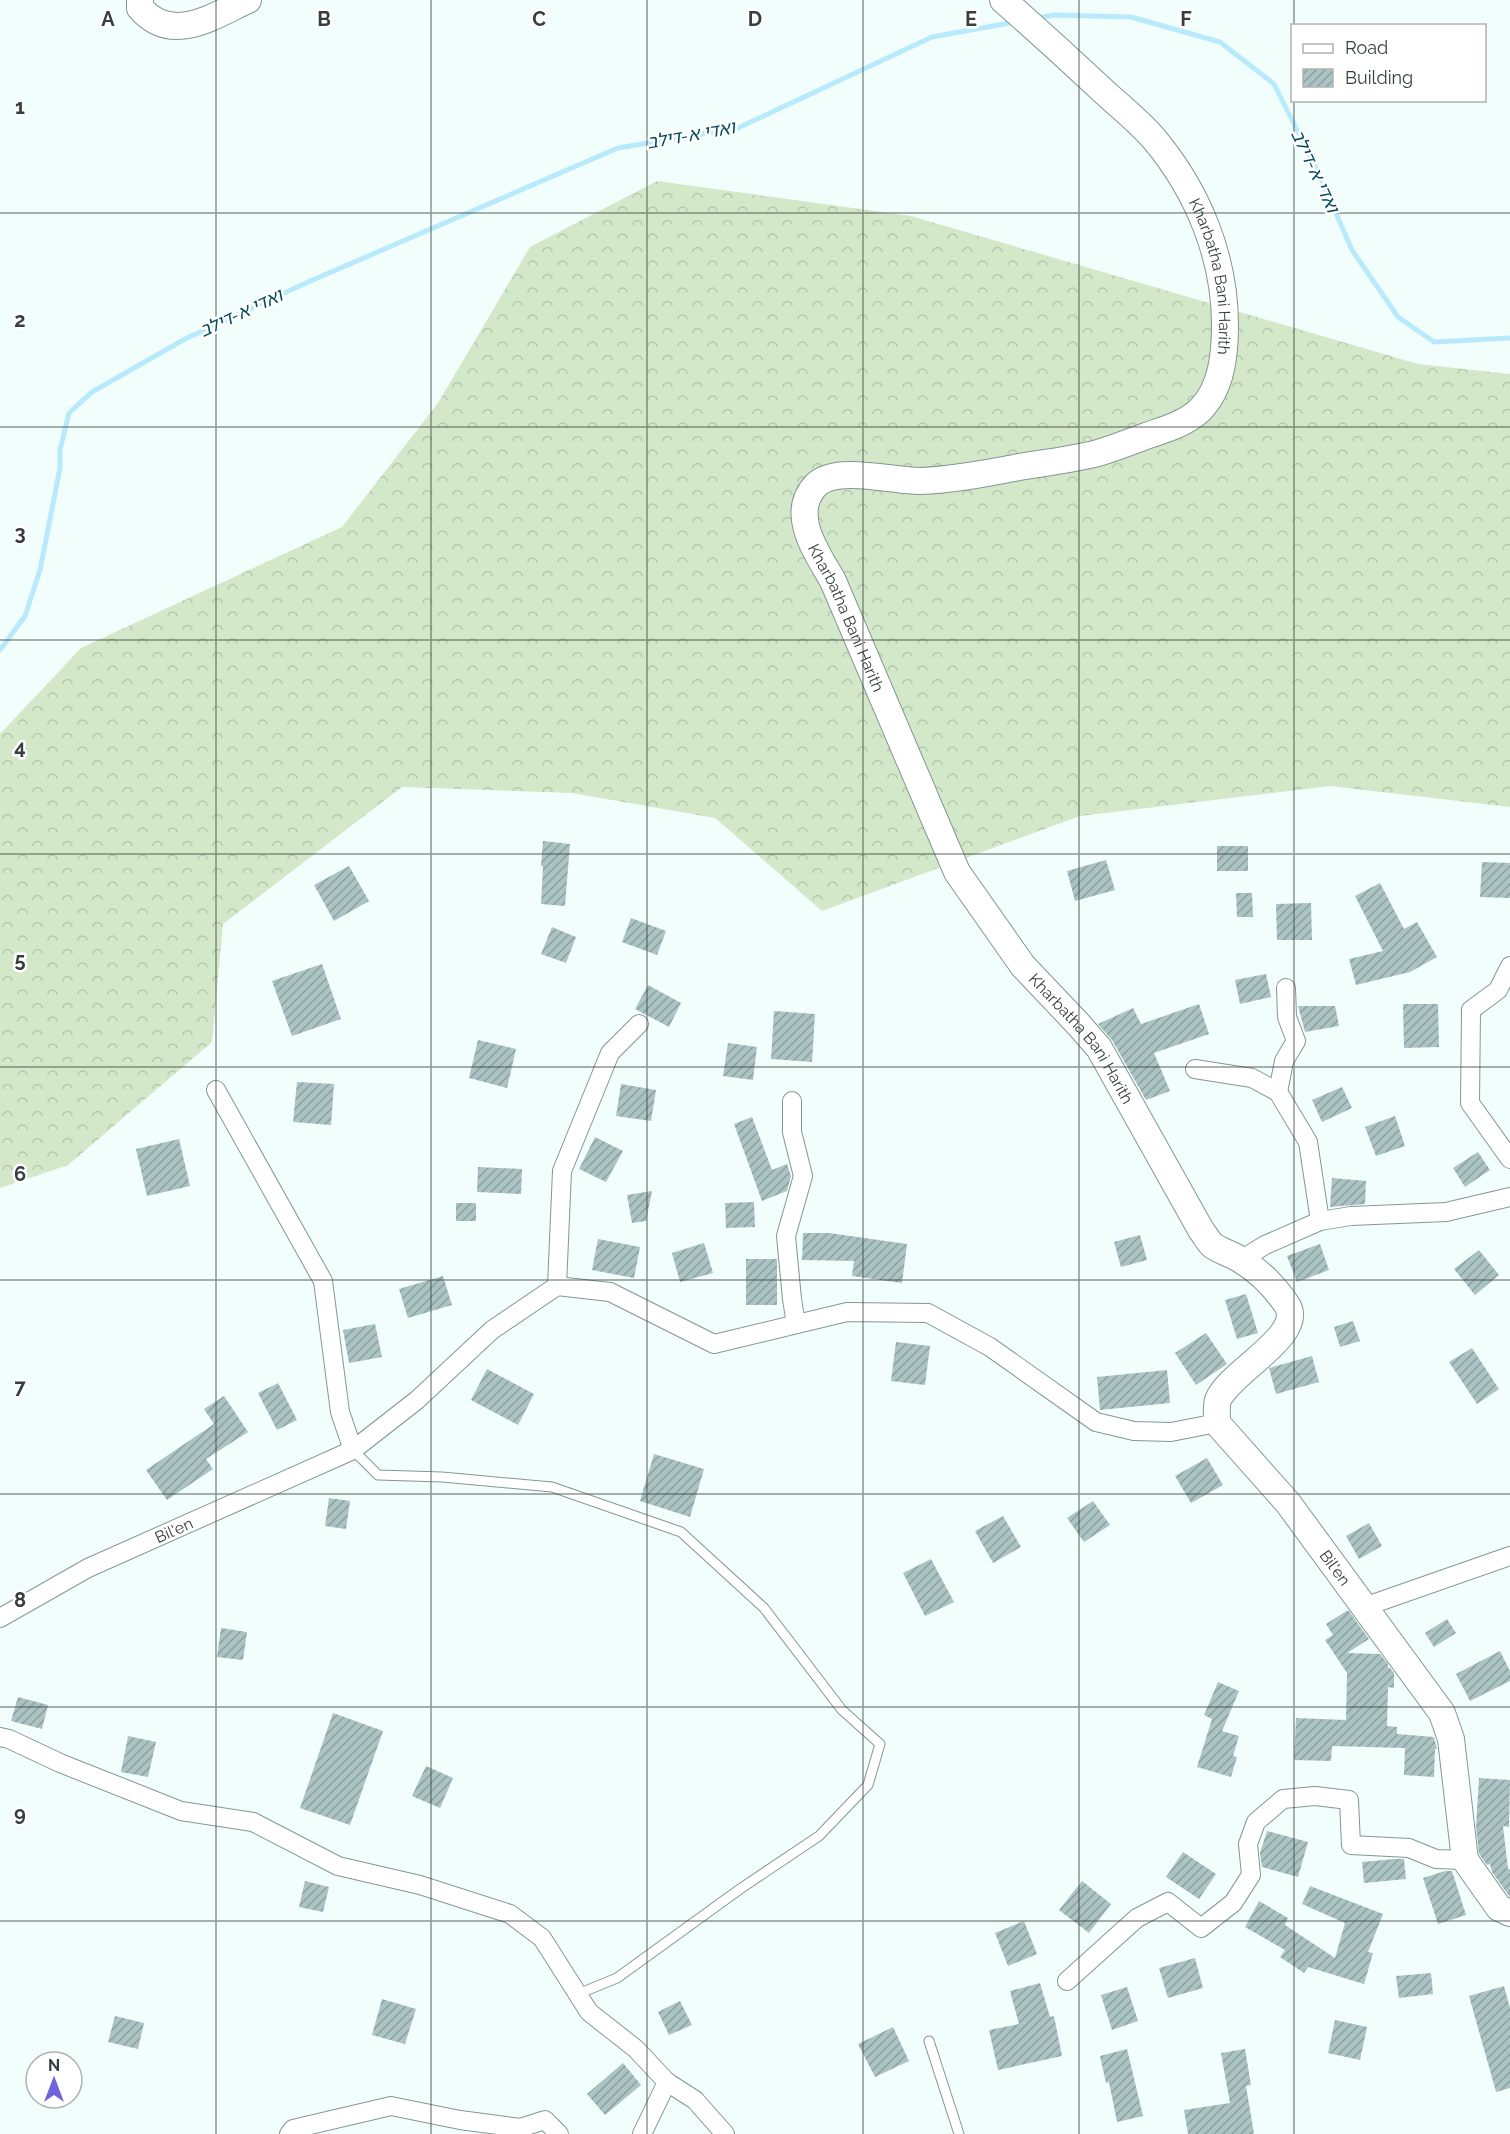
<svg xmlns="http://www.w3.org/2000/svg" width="1510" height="2134" font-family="Raleway,'Noto Sans Hebrew',sans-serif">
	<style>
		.forest { fill: url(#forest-crowns) }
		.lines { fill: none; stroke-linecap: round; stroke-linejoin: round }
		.stream { stroke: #b8eafb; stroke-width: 5 }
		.building { fill: url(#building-hatch) }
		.lane-casing { stroke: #839892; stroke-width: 11 }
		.street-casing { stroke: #839892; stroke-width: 20 }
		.secondary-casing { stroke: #839892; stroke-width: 28 }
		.lane { stroke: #fff; stroke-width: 9 }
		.street { stroke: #fff; stroke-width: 18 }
		.secondary { stroke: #fff; stroke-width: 26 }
		.grid { fill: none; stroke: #363f3d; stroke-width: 1.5; stroke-opacity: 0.55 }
		.labels { text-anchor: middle; stroke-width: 5; stroke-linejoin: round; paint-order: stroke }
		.street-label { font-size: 16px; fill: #363f3d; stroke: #fff }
		.water-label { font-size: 18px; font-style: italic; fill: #024b5d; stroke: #fff }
		.grid-label { font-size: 20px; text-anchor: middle; font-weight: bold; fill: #363f3d; stroke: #fff; stroke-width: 5; stroke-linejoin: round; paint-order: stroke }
	</style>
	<defs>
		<pattern id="forest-crowns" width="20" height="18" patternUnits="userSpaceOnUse" patternTransform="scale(1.5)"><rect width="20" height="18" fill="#d2e8c8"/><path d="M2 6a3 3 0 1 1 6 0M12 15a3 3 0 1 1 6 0" fill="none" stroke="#b5c8ad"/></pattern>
		<pattern id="building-hatch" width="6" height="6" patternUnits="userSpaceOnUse" patternTransform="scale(1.5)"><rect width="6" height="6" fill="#acc3c4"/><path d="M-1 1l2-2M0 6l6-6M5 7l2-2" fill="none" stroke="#8da0a0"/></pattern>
	</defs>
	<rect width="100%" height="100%" fill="#f1fefb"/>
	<polygon class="forest" points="657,181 911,216 1418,364 1510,374 1510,807 1330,786 1080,816 822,911 715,818 572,793 402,787 223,924 212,1042 68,1165 0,1188 0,734 81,648 342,527 438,403 530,247"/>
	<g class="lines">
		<g class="stream">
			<polyline points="1036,18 1055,15 1131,17 1220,42 1274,84 1318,172 1352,250 1398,317 1434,342 1510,338"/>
			<polyline points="0,650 25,616 40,570 60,468 60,450 69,413 92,392 185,339 306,283 618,148 738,128 932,37 1015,22"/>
		</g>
	</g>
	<g class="building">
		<polygon points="543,841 570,844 565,906 541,904 543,866 541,866"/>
		<rect x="1217" y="846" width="31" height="25"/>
		<polygon points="1106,860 1115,890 1075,901 1067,871"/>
		<polygon points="1482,862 1510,863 1510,898 1480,897"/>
		<polygon points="349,866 369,901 334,921 314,885"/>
		<polygon points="1380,883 1404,929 1417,922 1437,957 1410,972 1356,985 1349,959 1383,951 1355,896"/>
		<polygon points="1236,893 1252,893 1253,917 1237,917"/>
		<polygon points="1311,903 1312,940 1277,940 1276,904"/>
		<polygon points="631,918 666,931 657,955 622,942"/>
		<polygon points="552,927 576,937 566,963 541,954"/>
		<polygon points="322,964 341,1019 292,1036 272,981"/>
		<polygon points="1266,974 1271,997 1240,1004 1235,980"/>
		<polygon points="648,985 681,1003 669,1027 635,1009"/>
		<polygon points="1199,1004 1209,1034 1154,1053 1170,1091 1146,1100 1112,1040 1098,1024 1133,1008 1141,1024"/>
		<polygon points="1403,1004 1438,1004 1439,1047 1404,1048"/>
		<polygon points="1298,1006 1335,1006 1339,1026 1305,1032"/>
		<polygon points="774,1011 815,1014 812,1062 771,1059"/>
		<polygon points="478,1040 516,1049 507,1088 469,1078"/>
		<polygon points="728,1043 757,1047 753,1080 723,1076"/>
		<polygon points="297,1082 334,1084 331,1125 293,1122"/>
		<polygon points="621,1084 656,1090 651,1121 616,1116"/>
		<polygon points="1342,1087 1352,1108 1322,1122 1312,1100"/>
		<polygon points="1395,1116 1405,1146 1376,1156 1365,1127"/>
		<polygon points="752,1117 772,1170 787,1164 791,1176 787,1191 762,1201 734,1124"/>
		<polygon points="595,1137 623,1151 606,1182 579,1169"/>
		<polygon points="179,1139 190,1186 147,1196 136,1149"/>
		<polygon points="1478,1152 1490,1170 1465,1187 1453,1168"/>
		<polygon points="478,1167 522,1169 521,1194 477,1192"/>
		<polygon points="1332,1178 1366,1181 1365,1204 1330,1207"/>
		<polygon points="652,1191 646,1221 632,1223 627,1195"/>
		<polygon points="754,1202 755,1227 726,1228 725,1203"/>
		<rect x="456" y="1203" width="20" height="18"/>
		<polygon points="803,1233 829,1233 907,1244 902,1283 852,1276 854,1261 802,1260"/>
		<polygon points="1140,1235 1147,1260 1121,1267 1114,1242"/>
		<polygon points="598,1239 640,1247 634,1278 592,1270"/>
		<polygon points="704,1243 713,1273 680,1282 672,1253"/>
		<polygon points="1320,1244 1329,1270 1297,1282 1287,1256"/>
		<polygon points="1479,1250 1499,1275 1475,1295 1454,1269"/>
		<rect x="746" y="1259" width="31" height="46"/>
		<polygon points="443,1276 452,1305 408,1318 399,1289"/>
		<polygon points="1246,1294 1258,1333 1237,1339 1225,1300"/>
		<polygon points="1353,1321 1360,1341 1340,1347 1334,1327"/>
		<polygon points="375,1324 382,1357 349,1363 343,1330"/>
		<polygon points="1206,1333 1227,1364 1196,1385 1175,1353"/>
		<polygon points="896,1342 930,1346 925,1385 891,1381"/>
		<polygon points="1472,1348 1499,1389 1477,1404 1449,1362"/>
		<polygon points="1312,1356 1319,1382 1276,1394 1269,1368"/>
		<polygon points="487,1369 534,1394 518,1425 471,1400"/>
		<polygon points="1167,1370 1170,1403 1100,1410 1097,1377"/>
		<polygon points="278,1383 297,1420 277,1430 258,1393"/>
		<polygon points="224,1396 248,1432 206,1459 213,1469 167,1500 146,1470 214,1424 204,1409"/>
		<polygon points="654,1454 704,1469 690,1517 640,1501"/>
		<polygon points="1207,1458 1223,1485 1191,1503 1175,1476"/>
		<polygon points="329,1498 350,1501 346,1529 325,1526"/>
		<polygon points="1093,1501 1110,1525 1084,1542 1067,1518"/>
		<polygon points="1003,1516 1021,1547 993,1563 975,1531"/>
		<polygon points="1369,1523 1382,1546 1359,1559 1346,1536"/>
		<polygon points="931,1559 954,1602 925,1616 903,1573"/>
		<polygon points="1348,1610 1369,1639 1347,1653 1380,1654 1388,1664 1388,1668 1390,1668 1394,1673 1394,1688 1388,1687 1387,1726 1397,1727 1397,1734 1434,1737 1437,1749 1435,1749 1434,1777 1404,1775 1405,1748 1332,1746 1331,1761 1294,1760 1296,1718 1346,1720 1347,1673 1325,1640 1333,1635 1326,1624"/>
		<polygon points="1447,1619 1456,1633 1434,1647 1425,1633"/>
		<polygon points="221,1628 247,1632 243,1660 217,1657"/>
		<polygon points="1500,1651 1510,1671 1510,1681 1470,1701 1456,1674"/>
		<polygon points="1218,1682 1239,1691 1222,1731 1239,1736 1233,1756 1237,1757 1231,1777 1197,1767 1212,1719 1204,1715"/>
		<polygon points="18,1697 48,1705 42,1729 11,1721"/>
		<polygon points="333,1713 383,1731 350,1825 300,1808"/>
		<polygon points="128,1736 156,1742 148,1777 121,1772"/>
		<polygon points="426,1766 453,1778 440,1808 412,1796"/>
		<polygon points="1479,1778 1510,1780 1509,1827 1503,1826 1508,1869 1510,1869 1510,1897 1492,1872 1490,1864 1487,1865 1479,1854 1476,1827"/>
		<polygon points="1267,1831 1308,1842 1298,1877 1262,1867 1260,1853"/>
		<polygon points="1183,1852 1216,1874 1199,1899 1166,1877"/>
		<polygon points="1395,1859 1404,1859 1406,1879 1364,1883 1362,1862"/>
		<polygon points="1445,1871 1452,1871 1466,1915 1438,1924 1423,1878"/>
		<polygon points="305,1881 329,1887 323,1912 299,1907"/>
		<polygon points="1082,1881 1111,1904 1089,1933 1059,1910"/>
		<polygon points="1310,1886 1383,1914 1368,1952 1373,1953 1364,1984 1308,1967 1304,1973 1280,1957 1285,1950 1245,1927 1259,1901 1288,1918 1285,1925 1335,1958 1345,1923 1302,1904"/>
		<polygon points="1024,1921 1037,1954 1008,1966 995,1933"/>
		<polygon points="1195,1958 1203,1988 1168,1998 1159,1968"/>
		<polygon points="1431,1973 1433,1994 1399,1998 1396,1976"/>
		<polygon points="1040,1983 1050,2017 1054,2016 1062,2056 998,2070 989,2030 1019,2024 1010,1991"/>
		<polygon points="1504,1986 1510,2008 1510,2088 1496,2092 1469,1996"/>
		<polygon points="1127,1987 1138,2021 1112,2030 1101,1995"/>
		<polygon points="382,1999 416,2009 405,2044 372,2035"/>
		<polygon points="680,2001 692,2025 669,2035 658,2012"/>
		<polygon points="115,2016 144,2023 138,2049 108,2042"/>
		<polygon points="1335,2020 1367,2027 1360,2060 1328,2053"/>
		<polygon points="893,2027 909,2061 875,2077 858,2044"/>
		<polygon points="1127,2049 1143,2116 1117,2122 1109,2082 1106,2083 1100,2056"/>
		<polygon points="1245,2049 1251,2085 1246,2086 1254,2134 1188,2134 1184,2110 1230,2103 1221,2053"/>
		<polygon points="623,2063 641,2085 605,2115 587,2094"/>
	</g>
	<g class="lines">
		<g class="lane-casing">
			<g id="lane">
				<polyline points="353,1450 378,1475 442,1477 552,1487 681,1532 764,1608 842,1710 880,1744 868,1785 819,1836 740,1889 617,1978 578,1994"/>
				<polyline points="929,2041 959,2134"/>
			</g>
		</g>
		<g class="street-casing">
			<g id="street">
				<polyline points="1510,966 1498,990 1471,1010 1470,1103 1510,1159"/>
				<polyline points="1195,1069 1252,1078 1278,1092 1308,1142 1320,1221"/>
				<polyline points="216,1090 323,1281 340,1412 353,1450 417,1400 492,1330 557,1286 610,1292 714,1344 847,1312 928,1313 990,1347 1096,1422 1134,1431 1171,1432 1217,1423"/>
				<polyline points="1278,1092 1284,1061 1296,1041 1287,1017 1286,988"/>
				<polyline points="792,1101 792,1132 803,1176 786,1236 792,1299 796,1324"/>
				<polyline points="1241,1260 1265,1245 1320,1221 1351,1216 1446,1212 1510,1197"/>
				<polyline points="557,1286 562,1171 610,1053 639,1024"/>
				<polyline points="1364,1607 1510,1556"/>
				<path id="s1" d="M 0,1618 L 88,1568 L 353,1450"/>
				<polyline points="0,1737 9,1739 60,1763 181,1811 253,1822 338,1866 420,1885 510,1914 542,1938 589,2012 636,2049 667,2082 642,2134"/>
				<polyline points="1067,1981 1137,1918 1168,1902 1201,1928 1233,1903 1251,1875 1248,1844 1256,1822 1283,1799 1315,1796 1349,1800 1351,1845 1409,1848 1436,1859 1465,1860"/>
				<polyline points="667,2082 695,2100 725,2134"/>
				<polyline points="289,2134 293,2129 391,2106 460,2120 520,2128 545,2120 559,2134"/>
			</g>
		</g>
		<g class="secondary-casing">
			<g id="secondary">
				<path d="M 140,0 L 140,8 C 172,45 213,16 248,0"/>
				<path id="s2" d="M 1003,0 C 1036,29 1068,58 1100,88 C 1118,105 1139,121 1155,140 C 1198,192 1225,257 1225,325 C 1225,354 1222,388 1200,410 C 1185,424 1166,429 1146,436 C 1130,442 1115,448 1098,453 C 1071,460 1042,463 1014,468 C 983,474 951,480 919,481 C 893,481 836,465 816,485 C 788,514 818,554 833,581 L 957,872 L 1023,966 L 1079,1025 L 1099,1048 L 1201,1230 C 1205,1235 1208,1241 1212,1245 C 1220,1251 1232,1254 1241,1260 C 1259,1271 1275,1287 1287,1305 C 1306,1335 1229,1372 1218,1400 C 1216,1406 1217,1416 1217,1423 L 1288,1503 L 1442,1713 L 1451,1739 L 1465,1860 L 1499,1908 L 1510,1913"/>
			</g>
		</g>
		<use href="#lane" class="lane"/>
		<use href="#street" class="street"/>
		<use href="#secondary" class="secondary"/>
	</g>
	<path class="grid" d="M 216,0 L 216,2134M 431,0 L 431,2134M 647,0 L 647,2134M 863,0 L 863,2134M 1079,0 L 1079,2134M 1294,0 L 1294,26M 1294,100 L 1294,2134M 0,213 L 1510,213M 0,427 L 1510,427M 0,640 L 1510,640M 0,854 L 1510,854M 0,1067 L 1510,1067M 0,1280 L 1510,1280M 0,1494 L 1510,1494M 0,1707 L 1510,1707M 0,1921 L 1510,1921"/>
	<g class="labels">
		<g class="street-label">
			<text dy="6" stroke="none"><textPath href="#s2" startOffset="358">Kharbatha Bani Harith</textPath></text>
			<text dy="6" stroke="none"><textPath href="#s2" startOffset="1042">Kharbatha Bani Harith</textPath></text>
			<text dy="6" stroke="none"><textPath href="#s2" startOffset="1528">Kharbatha Bani Harith</textPath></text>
			<text dy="6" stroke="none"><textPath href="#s1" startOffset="195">Bil'en</textPath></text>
			<text dy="6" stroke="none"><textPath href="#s2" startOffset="2205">Bil'en</textPath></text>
		</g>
		<g class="water-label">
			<text transform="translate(691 135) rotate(-10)" y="6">ואדי א-דילב</text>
			<text transform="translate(1315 171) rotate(65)" y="6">ואדי א-דילב</text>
			<text transform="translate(241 313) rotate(-25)" y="6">ואדי א-דילב</text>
		</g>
	</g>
	<g class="grid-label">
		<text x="108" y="26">A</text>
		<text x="324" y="26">B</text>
		<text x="539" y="26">C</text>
		<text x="755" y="26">D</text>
		<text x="971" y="26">E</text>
		<text x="1186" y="26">F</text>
		<text x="20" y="114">1</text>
		<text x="20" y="327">2</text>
		<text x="20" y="540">3</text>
		<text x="20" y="754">4</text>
		<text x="20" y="967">5</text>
		<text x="20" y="1181">6</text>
		<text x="20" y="1394">7</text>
		<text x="20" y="1607">8</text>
		<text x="20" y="1821">9</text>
	</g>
	<rect x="1291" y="24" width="195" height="78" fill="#ffffff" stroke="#afb2b1" stroke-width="1.5"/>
	<rect x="1303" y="44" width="30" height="9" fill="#ffffff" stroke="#afb2b1" stroke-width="1.5"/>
	<text x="1345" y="54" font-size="18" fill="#363f3d">Road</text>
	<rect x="1303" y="69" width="30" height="18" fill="url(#building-hatch)" stroke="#afb2b1" stroke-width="1.5"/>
	<text x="1345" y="84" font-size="18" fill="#363f3d">Building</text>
	<g transform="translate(54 2080)"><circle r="28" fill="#ffffff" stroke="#afb2b1" stroke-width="1.5"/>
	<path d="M0-4.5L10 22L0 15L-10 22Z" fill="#7063de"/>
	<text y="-9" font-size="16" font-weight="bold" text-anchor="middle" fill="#363f3d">N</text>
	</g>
</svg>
